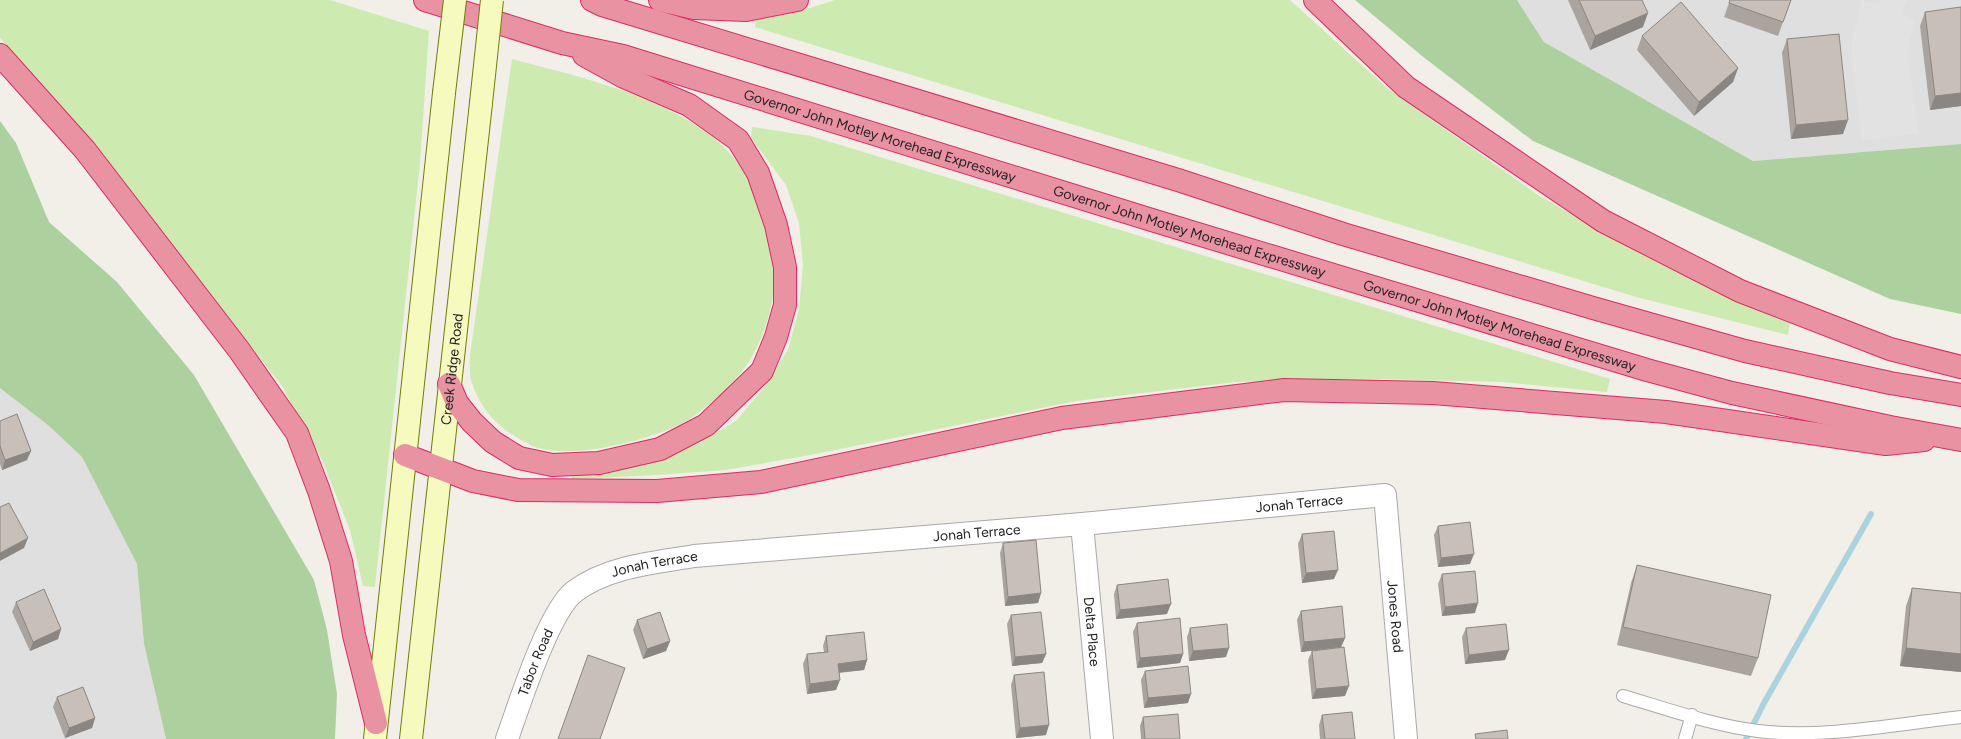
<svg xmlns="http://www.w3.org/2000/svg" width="1961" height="739" font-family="Figtree,sans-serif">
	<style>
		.residential { fill: #e0dfdf }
		.grass { fill: #cdebb0 }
		.forest { fill: #add19e }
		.parking { fill: #e2e2e2 }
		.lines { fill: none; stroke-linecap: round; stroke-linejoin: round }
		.stream { stroke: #aad3df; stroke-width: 6 }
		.lane-casing { stroke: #a9a9a9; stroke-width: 14 }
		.street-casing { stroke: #a9a9a9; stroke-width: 24 }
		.secondary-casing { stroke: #707d05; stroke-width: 24 }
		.highway-casing { stroke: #dc2a67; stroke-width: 24 }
		.lane { stroke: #fff; stroke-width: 12 }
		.street { stroke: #fff; stroke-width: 22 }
		.secondary { stroke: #f7fabf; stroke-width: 22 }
		.highway { stroke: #e892a2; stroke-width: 22 }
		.secondary-bridge-casing { stroke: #707d05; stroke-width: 24; stroke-linecap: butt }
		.secondary-bridge { stroke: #f7fabf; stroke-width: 22 }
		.wall { fill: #aba49e }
		.shaded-wall { fill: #8b8681 }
		.building { fill: #c7bfb8; stroke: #8b8681 }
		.labels { text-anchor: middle; stroke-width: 3; stroke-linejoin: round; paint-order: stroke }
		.street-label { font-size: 14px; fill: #222; stroke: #fff }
	</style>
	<rect width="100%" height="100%" fill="#f2efe9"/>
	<g class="residential">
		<polygon points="1517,0 1961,0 1961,144 1753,161 1544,42"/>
		<polygon points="0,388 49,426 82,457 137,564 144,644 166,739 0,739"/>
	</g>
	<g class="grass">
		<polygon points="0,0 330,0 429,31 420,163 375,587 363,586 350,530 322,460 282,386 48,91 0,38"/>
		<polygon points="835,0 1290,0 1387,88 1538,195 1647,257 1790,323 1788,335 1636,297 755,27 756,19 794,13"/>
		<path d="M 512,59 C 577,76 651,93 706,132 C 727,147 742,166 754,189 C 782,242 782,299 754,353 C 741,378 717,399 694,416 C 678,428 656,434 637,440 C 608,448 568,456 538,448 C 533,447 528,443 523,441 C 498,428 479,408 471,380 C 469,372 470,362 470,355 Z"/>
		<polygon points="752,127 811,136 1610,379 1607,392 1501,382 1375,379 1236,382 1076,401 816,454 726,470 656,475 572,479 571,473 654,461 697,444 736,421 763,389 788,350 799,309 803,265 799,223 786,185 751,138"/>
	</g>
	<g class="forest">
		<polygon points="1355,0 1517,0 1544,42 1753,161 1961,144 1961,314 1890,299 1533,141 1422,56"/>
		<polygon points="0,121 16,143 49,222 117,282 194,375 314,580 327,630 337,694 335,739 166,739 144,644 137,564 82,457 49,426 0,388"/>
	</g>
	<polygon class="parking" points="1862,0 1877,4 1880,3 1881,0 1907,0 1902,12 1915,21 1909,42 1908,56 1918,133 1862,141 1852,58 1852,42"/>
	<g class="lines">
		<polyline class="stream" points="1746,739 1764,703 1871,514"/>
		<g class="lane-casing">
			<g id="lane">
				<path d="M 1623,696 C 1667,709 1712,725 1758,731 C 1820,739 1898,724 1961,717"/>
				<polyline points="1685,739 1692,715"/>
			</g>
		</g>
		<g class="street-casing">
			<g id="street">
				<path id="s1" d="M 1082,524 L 1102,739"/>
				<path id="s2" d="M 507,739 C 519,705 549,610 575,591 C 609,566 654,563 694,556 L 1082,524 L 1385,495 L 1406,739"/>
			</g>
		</g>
		<g class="secondary-casing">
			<g id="secondary">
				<polyline points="375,739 444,93"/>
				<path id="s3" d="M 411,739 L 481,103"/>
			</g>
		</g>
		<g class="highway-casing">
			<g id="highway">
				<path id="s4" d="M 425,0 L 562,43 L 623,56 L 1155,221 L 1647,370 L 1732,393 L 1890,427 L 1961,440"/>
				<polyline points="592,0 602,5 1178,180 1343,234 1593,308 1745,351 1890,383 1961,395"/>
				<polyline points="660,0 694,8 746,10 797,0"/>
				<polyline points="1315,0 1406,87 1603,221 1740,291 1890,349 1961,367"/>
				<polyline points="0,55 85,150 239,350 297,433 319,491 341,561 354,635 376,723"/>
				<polyline points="449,384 457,403 472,422 493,442 519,458 552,465 599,463 660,449 706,425 762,371 776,337 785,305 785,267 776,225 758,173 738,140 689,105 624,77 584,55"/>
				<polyline points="405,455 473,481 518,490 657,491 761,482 1062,418 1284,390 1433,393 1666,412 1886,444 1924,440"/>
			</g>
		</g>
		<use href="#lane" class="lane"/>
		<use href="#street" class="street"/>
		<use href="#secondary" class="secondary"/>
		<use href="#highway" class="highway"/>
		<g class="secondary-bridge-casing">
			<g id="secondary-bridge">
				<polyline points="444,93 455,0"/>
				<polyline points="481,103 492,0"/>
			</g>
		</g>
		<use href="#secondary-bridge" class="secondary-bridge"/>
	</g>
	<g class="wall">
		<polygon points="1568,0 1642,0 1643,27 1590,50"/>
		<polygon points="1730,0 1791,0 1778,36 1724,17"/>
		<polygon points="1925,12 1961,106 1930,110 1920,26"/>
		<polygon points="1642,36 1738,68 1733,82 1694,116 1637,50"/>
		<polygon points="1787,39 1843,134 1791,139 1782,53"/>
		<polygon points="0,421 27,460 2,470 0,464"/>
		<polygon points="1438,526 1470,564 1438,567 1434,535"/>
		<polygon points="1302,534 1334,579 1302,583 1298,544"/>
		<polygon points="1003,543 1041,593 1038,603 1005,606 1000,553"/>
		<polygon points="1637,565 1758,658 1751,676 1617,645 1631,583"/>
		<polygon points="1442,574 1475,613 1442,616 1438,584"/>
		<polygon points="1117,585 1167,614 1116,619 1114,594"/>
		<polygon points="1912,588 1961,593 1961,672 1900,666 1906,606"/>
		<polygon points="16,602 61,629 58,639 30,651 12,612"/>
		<polygon points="1301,611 1345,638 1341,647 1301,652 1297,620"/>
		<polygon points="1011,615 1046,654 1042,663 1012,666 1007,624"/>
		<polygon points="637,620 670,641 666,651 643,659 633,630"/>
		<polygon points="1137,623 1183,654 1180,663 1137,668 1133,632"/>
		<polygon points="1190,628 1226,657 1189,661 1187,637"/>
		<polygon points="1466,628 1505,660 1465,664 1462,637"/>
		<polygon points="826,636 867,660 864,670 839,673 836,690 807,694 803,664 807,654 824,652 823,646"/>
		<polygon points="1312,651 1345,696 1312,699 1308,660"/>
		<polygon points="1145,671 1188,703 1144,708 1141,680"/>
		<polygon points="1014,675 1046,735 1016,738 1011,685"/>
		<polygon points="57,697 95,718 92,728 65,738 53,707"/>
		<polygon points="1322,715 1355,739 1320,739 1319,725"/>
		<polygon points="1143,717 1180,739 1141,739 1140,726"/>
	</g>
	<g class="shaded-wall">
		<polygon points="1648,13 1643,27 1590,50 1595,36"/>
		<polygon points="1738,68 1733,82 1694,116 1699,102"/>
		<polygon points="1961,93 1961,106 1930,110 1935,96"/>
		<polygon points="1848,120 1843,134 1791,139 1796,125"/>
		<polygon points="31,451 27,460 2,470 5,460"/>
		<polygon points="28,538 24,548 0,561 0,553"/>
		<polygon points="1474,554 1470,564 1438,567 1441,558"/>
		<polygon points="1338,570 1334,579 1302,583 1306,573"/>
		<polygon points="1041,593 1038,603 1005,606 1008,597"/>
		<polygon points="1478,603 1475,613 1442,616 1445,607"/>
		<polygon points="1171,604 1167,614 1116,619 1120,610"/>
		<polygon points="61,629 58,639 30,651 33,642"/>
		<polygon points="1345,638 1341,647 1301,652 1304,642"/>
		<polygon points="670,641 666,651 643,659 647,649"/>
		<polygon points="1229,648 1226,657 1189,661 1193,651"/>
		<polygon points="1906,648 1961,654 1961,672 1900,666"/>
		<polygon points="1509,650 1505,660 1465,664 1469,655"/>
		<polygon points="1046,654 1042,663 1012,666 1015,657"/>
		<polygon points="1183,654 1180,663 1137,668 1140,658"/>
		<polygon points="867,660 864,670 834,673 838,664"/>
		<polygon points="840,680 836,690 807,694 810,684"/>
		<polygon points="1349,686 1345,696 1312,699 1316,689"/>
		<polygon points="1191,694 1188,703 1144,708 1148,698"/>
		<polygon points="95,718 92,728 65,738 69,728"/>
		<polygon points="1049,725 1046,735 1016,738 1020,728"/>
	</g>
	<g class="building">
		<polygon points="1579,0 1642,0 1648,13 1595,36"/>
		<polygon points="1730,0 1791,0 1783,22 1729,3"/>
		<polygon points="1681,2 1738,68 1699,102 1642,36"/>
		<polygon points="1961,7 1961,93 1935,96 1925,12"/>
		<polygon points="1839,34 1848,120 1796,125 1787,39"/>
		<polygon points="17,414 31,451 5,460 0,446 0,421"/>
		<polygon points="9,503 28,538 0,553 0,507"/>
		<polygon points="1470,522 1474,554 1441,558 1438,526"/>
		<polygon points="1334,531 1338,570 1306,573 1302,534"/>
		<polygon points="1036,540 1041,593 1008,597 1003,543"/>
		<polygon points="1637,565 1771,595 1758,658 1623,627"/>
		<polygon points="1475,571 1478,603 1445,607 1442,574"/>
		<polygon points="1168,579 1171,604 1120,610 1117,585"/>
		<polygon points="1912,588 1961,593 1961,654 1906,648"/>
		<polygon points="44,589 61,629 33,642 16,602"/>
		<polygon points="1342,606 1345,638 1304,642 1301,611"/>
		<polygon points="660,612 670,641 647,649 637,620"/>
		<polygon points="1041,612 1046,654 1015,657 1011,615"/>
		<polygon points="1180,618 1183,654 1140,658 1137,623"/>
		<polygon points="1227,624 1229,648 1193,651 1190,628"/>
		<polygon points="1506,624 1509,650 1469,655 1466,628"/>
		<polygon points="864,632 867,660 838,664 840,680 810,684 807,654 828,652 826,636"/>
		<polygon points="1344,647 1349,686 1316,689 1312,651"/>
		<polygon points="588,655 625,668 600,739 558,739"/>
		<polygon points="1188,666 1191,694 1148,698 1145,671"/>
		<polygon points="1044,672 1049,725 1020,728 1014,675"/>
		<polygon points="83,687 95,718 69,728 57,697"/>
		<polygon points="1352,712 1355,739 1325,739 1322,715"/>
		<polygon points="1178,714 1180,739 1145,739 1143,717"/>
		<polygon points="1507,730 1508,739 1476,739 1475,734"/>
	</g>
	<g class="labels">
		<g class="street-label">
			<text dy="5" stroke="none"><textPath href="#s4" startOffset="475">Governor John Motley Morehead Expressway</textPath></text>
			<text dy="5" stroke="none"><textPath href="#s4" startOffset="799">Governor John Motley Morehead Expressway</textPath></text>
			<text dy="5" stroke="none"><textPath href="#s4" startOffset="1123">Governor John Motley Morehead Expressway</textPath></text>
			<text dy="5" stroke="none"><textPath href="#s3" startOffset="372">Creek Ridge Road</textPath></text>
			<text dy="5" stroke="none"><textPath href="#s2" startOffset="897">Jonah Terrace</textPath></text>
			<text dy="5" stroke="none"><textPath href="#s2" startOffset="573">Jonah Terrace</textPath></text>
			<text dy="5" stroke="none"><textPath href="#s2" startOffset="249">Jonah Terrace</textPath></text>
			<text dy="5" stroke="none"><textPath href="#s2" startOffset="1105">Jones Road</textPath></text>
			<text dy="5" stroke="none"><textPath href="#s1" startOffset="108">Delta Place</textPath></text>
			<text dy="5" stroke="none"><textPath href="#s2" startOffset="82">Tabor Road</textPath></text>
		</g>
	</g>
</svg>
